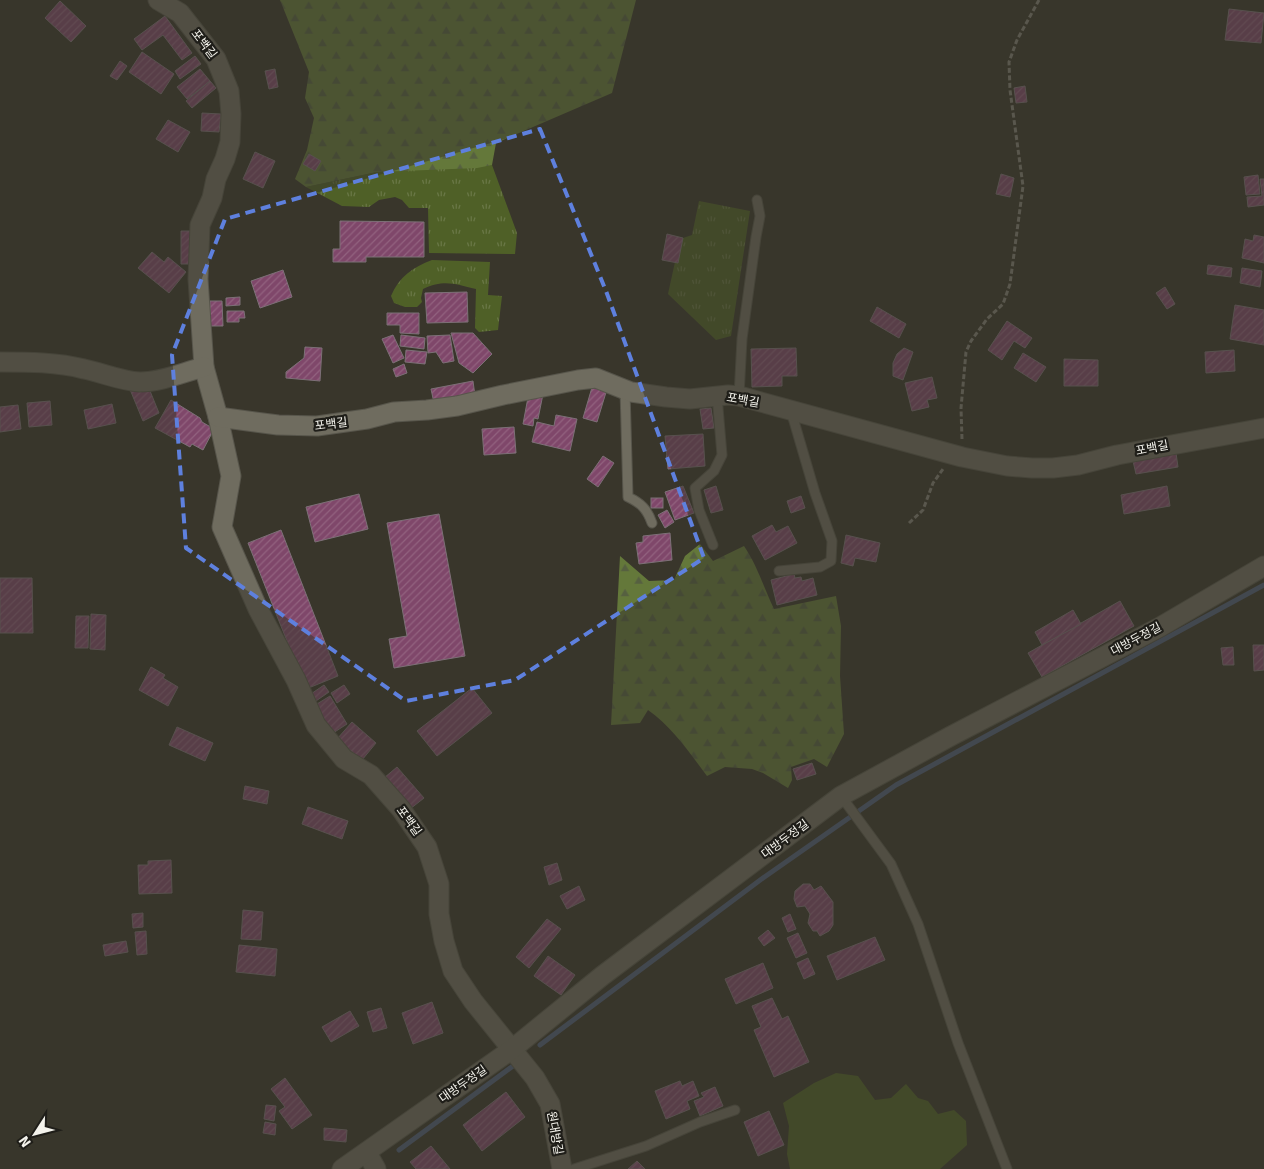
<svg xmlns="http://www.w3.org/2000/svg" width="1264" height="1169" font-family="Signika,'Noto Sans KR',sans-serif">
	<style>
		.grass { fill: url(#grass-tufts) }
		.forest { fill: url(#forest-firs) }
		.garden { fill: #4f6027 }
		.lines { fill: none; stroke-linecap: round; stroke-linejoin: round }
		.stream { stroke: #4f5d7b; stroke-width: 5 }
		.building { fill: url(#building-hatch); stroke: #7d7077 }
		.lane-casing { stroke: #57554b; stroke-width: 11 }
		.street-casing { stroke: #57554b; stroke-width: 21 }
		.path { stroke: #817e75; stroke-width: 3; stroke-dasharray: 5 2.5; stroke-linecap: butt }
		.lane { stroke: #6f6c5f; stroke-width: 9 }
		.street { stroke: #6f6c5f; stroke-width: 19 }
		.marked { fill: none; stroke: #5e80de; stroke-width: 4; stroke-dasharray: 10 6; stroke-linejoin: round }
		.labels { text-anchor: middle; stroke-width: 4.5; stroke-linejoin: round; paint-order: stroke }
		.street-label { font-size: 12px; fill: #f4f3ec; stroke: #1f1e19 }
	</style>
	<defs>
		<pattern id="grass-tufts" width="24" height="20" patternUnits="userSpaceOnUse" patternTransform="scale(1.25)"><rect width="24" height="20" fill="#4f6027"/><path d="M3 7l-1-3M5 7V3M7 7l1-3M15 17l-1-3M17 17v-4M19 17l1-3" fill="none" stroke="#697746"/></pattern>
		<pattern id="forest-firs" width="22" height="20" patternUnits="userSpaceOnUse" patternTransform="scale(1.25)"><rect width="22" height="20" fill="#64783a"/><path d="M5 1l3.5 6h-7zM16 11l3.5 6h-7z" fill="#566040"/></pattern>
		<pattern id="building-hatch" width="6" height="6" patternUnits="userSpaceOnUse" patternTransform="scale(1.25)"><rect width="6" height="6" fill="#7f476a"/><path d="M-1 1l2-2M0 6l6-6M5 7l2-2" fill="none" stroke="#92627f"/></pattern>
	</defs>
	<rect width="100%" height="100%" fill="#39362b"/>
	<g class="grass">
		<polygon points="492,165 517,233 515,254 429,253 428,208 409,208 402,200 395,197 379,200 369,207 342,206 306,187 377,172"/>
		<polygon points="699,201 750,211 731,336 716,340 668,294 675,262 678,262 683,238 692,235"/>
		<path d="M 432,260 L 490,262 L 488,295 L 502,296 L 498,330 L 479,332 L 475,328 L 476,289 C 455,284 444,279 423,289 L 421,298 L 422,302 L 417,307 L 405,307 L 394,303 L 391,296 C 399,277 413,267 432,260 Z"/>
	</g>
	<g class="forest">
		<polygon points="280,0 636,0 612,93 496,143 492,165 477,168 377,172 306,187 295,179 307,150 314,118 305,98 309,72"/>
		<path d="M 700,544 L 713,561 L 744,546 C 757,565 764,588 774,609 L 836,596 L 841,626 L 840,676 L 844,734 L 827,767 L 814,759 L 791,767 L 792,780 L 788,788 L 763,773 L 752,769 L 725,767 L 707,776 C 689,752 672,727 648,710 L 640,723 L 611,725 L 620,556 L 649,581 L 674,580 L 685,556 Z"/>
	</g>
	<polygon class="garden" points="836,1073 858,1076 875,1100 891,1098 906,1084 918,1098 928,1101 938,1114 954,1110 966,1121 967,1145 940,1169 790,1169 787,1154 789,1126 783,1103 814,1083"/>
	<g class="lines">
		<g class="stream">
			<polyline points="540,1045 763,878 896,785 1264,585"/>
			<polyline points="399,1150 513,1066"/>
		</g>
	</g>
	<g class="building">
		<polygon points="60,1 86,26 71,42 45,18"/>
		<polygon points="1229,9 1264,13 1261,43 1225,40"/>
		<polygon points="165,16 192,53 182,60 163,35 142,50 134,39"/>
		<polygon points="142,52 174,74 161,94 129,72"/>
		<polygon points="195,56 201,64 180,79 175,71"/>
		<polygon points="120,61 127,66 117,80 110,76"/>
		<polygon points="200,69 210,81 187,99 177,87"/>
		<polygon points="275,69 278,87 269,89 265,71"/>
		<polygon points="210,81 216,88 192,108 186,101"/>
		<polygon points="1025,86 1027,102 1016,103 1014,88"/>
		<polygon points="202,113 221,114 219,132 201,131"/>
		<polygon points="168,120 190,132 178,152 156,139"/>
		<polygon points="255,152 275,161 263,188 243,179"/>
		<polygon points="309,154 321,161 315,171 303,164"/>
		<polygon points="1001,174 1014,178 1010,197 996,194"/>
		<polygon points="1258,175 1260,194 1246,195 1244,177"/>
		<polygon points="1260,179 1264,179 1264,205 1248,207 1247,197 1262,196"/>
		<polygon points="340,221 424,222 424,257 366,257 366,262 333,262 333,249 340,249"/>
		<polygon points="181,231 193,231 192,264 181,264"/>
		<polygon points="667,234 683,238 678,263 662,260"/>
		<polygon points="1254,235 1264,237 1264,263 1242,258 1245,239 1253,241"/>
		<polygon points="152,252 164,262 168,257 186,272 169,293 138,268"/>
		<polygon points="1208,265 1232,268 1231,277 1207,274"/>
		<polygon points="1242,268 1262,271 1260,287 1240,283"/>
		<polygon points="283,270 292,297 260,308 251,281"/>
		<polygon points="1165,287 1175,304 1167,309 1156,293"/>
		<polygon points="467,292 468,322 427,323 425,293"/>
		<polygon points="240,297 240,305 226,306 226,298"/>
		<polygon points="210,301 222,301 223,326 210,326"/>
		<polygon points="1235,305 1264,310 1264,345 1230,339"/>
		<polygon points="877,307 906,324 899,338 870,321"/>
		<polygon points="227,311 244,311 245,318 239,318 239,322 227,322"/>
		<polygon points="387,313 419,313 419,334 400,333 400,325 387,325"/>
		<polygon points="1007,321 1032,338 1025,348 1014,341 1002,360 988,350"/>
		<polygon points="451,333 473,333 492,354 473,373 459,363"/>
		<polygon points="393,335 404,358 393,363 382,339"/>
		<polygon points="401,335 425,338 424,349 400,346"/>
		<polygon points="450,335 454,361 443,363 436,352 428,353 427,336"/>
		<polygon points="305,347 322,348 320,381 286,378 286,372 304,358"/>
		<polygon points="796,348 797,376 782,376 782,386 752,387 751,349"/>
		<polygon points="904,348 913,352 903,380 893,376 893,363 897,354"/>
		<polygon points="406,350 427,352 425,364 405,362"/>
		<polygon points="1234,350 1235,371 1206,373 1205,352"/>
		<polygon points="1023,353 1046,367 1036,382 1014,368"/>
		<polygon points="1064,359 1098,360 1098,386 1064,386"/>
		<polygon points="404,364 407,373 396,377 393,369"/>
		<polygon points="932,377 937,398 927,400 929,407 912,411 905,383"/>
		<polygon points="473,381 475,396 434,403 431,389"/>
		<polygon points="593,384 607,389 597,422 583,418"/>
		<polygon points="148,386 159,413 143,421 129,387"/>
		<polygon points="529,392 543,394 538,419 534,418 533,426 523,424"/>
		<polygon points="171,400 200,418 202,422 214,429 203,450 192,444 190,447 155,428"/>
		<polygon points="50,401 52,425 29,427 27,403"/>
		<polygon points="112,404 116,423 88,429 84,410"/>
		<polygon points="18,405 21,429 0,432 0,407"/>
		<polygon points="711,408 714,428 703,429 700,409"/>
		<polygon points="556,415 577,419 570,451 532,442 537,422 554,426"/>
		<polygon points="514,427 516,453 484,455 482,429"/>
		<polygon points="703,434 705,466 668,469 665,436"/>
		<polygon points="1176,453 1178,467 1136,474 1133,461"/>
		<polygon points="603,456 614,463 598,487 587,479"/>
		<polygon points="683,486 694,513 675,520 665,492"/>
		<polygon points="716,486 723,510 711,513 704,490"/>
		<polygon points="1167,486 1170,506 1124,514 1121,495"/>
		<polygon points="359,494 368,529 315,542 306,507"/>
		<polygon points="801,496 805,508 791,513 787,501"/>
		<rect x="651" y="498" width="12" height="10"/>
		<polygon points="667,510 674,522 665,528 658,515"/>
		<polygon points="439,514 465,656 394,668 389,639 407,636 387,523"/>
		<polygon points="772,525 776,532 788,526 797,543 765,560 752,536"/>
		<polygon points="281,530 338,676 306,689 248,543"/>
		<polygon points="670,533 672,560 639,564 636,543 643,542 643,536"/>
		<polygon points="846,535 880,543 876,562 855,558 853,566 841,563"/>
		<polygon points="794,574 795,578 801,577 802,581 813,578 817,595 777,605 771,580"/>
		<polygon points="0,578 32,578 33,633 0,633"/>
		<polygon points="1120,601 1134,626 1042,677 1028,653"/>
		<polygon points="1073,610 1081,624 1042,645 1035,632"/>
		<polygon points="91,614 106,615 105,650 90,649"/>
		<polygon points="76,616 89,616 88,648 75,648"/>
		<polygon points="1253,645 1264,645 1264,670 1254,671"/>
		<polygon points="1233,647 1234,665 1223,665 1221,648"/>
		<polygon points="151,667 165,675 163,678 178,687 168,706 139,690"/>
		<polygon points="324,685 329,692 313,703 308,696"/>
		<polygon points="344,685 350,694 337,703 331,693"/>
		<polygon points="472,688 492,713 437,756 417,731"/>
		<polygon points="330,696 347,724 330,735 312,707"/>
		<polygon points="352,722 376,743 362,760 337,739"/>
		<polygon points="177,727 213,743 205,761 169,745"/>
		<polygon points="812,763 816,774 797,780 793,769"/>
		<polygon points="397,767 424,798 410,809 384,778"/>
		<polygon points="245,786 269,791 267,804 243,799"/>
		<polygon points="308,807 348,821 342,839 302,824"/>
		<polygon points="171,860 172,893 139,894 138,865 148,865 148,861"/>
		<polygon points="557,863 562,880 549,885 544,867"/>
		<polygon points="803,884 810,884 814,890 821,886 833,902 833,925 829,931 820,936 817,931 813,931 808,923 810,914 805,906 797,907 794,899 795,891"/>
		<polygon points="579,886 585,900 567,909 560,896"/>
		<polygon points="243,910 263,912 261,940 241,939"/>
		<polygon points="143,913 143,927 133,928 132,914"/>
		<polygon points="790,914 796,929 788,932 782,918"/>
		<polygon points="547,919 561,929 529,968 516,957"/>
		<polygon points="768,930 775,938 764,946 758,938"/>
		<polygon points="146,931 147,954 137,955 135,932"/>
		<polygon points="798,933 807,953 796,958 787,938"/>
		<polygon points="875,937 885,960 837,980 827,956"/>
		<polygon points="126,941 128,952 105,956 103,945"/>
		<polygon points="239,945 277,949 275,976 236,972"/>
		<polygon points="548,956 575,975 561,995 534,976"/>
		<polygon points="808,958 815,974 804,979 797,963"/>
		<polygon points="763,963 773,988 736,1004 725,979"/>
		<polygon points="772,998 782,1019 788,1016 809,1062 774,1077 754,1030 761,1027 752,1006"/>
		<polygon points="432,1002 443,1033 413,1044 402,1013"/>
		<polygon points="381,1008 387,1028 373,1032 367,1012"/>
		<polygon points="350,1011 359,1026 331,1042 322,1027"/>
		<polygon points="285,1078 312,1115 292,1129 279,1111 285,1107 271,1089"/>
		<polygon points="680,1081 682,1086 693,1081 699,1096 687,1101 690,1109 666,1119 655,1091"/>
		<polygon points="715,1087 723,1106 700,1116 694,1101 704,1097 701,1093"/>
		<polygon points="506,1092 525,1117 482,1151 463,1125"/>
		<polygon points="266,1105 276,1106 274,1121 264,1119"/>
		<polygon points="769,1111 784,1145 758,1156 744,1122"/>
		<polygon points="265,1122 276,1124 275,1135 263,1133"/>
		<polygon points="324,1128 347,1130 346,1142 324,1140"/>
		<polygon points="431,1146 450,1169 416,1169 410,1162"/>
		<polygon points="637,1161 645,1169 628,1169"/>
	</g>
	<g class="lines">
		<g class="lane-casing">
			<g id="lane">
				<path d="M 625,390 L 628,497 C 641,503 647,509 652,523"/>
				<polyline points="739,396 742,339 756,237 760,216 757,200"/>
				<polyline points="713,545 699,510 695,488 714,471 722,455 717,396"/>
				<polyline points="779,571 820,567 831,561 832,541 815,493 791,411"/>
				<polyline points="841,796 891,864 918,924 958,1043 1007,1169"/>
				<polyline points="574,1169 646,1146 700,1122 735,1110"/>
			</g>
		</g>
		<g class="street-casing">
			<g id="street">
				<polyline points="158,0 180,13 216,59 229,91 231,114 230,142 225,159 216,179 212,198 200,225 198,279 204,367 218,417 231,476 222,527 258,609 296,680 316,725 344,759 371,775 401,809 427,847 439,884 439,914 444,941 453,971 473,1001 535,1078 550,1104 562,1169"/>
				<path d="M 0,362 C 28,362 57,362 84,369 C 103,373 121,381 140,382 C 162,382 184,372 204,367"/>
				<polyline points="218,417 278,425 317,426 367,419 394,412 427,410 457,406 503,395 578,380 596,378 631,392 666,397 690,399 728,395 739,396 962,457 1007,466 1032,468 1053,468 1078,465 1117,455 1264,428"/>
				<polyline points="367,1153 376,1169"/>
				<polyline points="342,1169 511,1050 602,976 841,796 951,736 1160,627 1264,566"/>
			</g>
		</g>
		<g class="path">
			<polyline points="962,439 961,408 966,352 971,341 987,319 1003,304 1010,284 1023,186 1010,90 1009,62 1017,40 1039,0"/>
			<polyline points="909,523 923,510 933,483 943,469"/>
		</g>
		<use href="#lane" class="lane"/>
		<use href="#street" class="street"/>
	</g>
	<path d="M0 0H1264V1169H0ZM 540,129 L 606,291 L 704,558 L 515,680 L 406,701 L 186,548 L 172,355 L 225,219 Z" fill="#39362b" fill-opacity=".55" fill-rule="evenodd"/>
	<path class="marked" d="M 540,129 L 606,291 L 704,558 L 515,680 L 406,701 L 186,548 L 172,355 L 225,219 Z"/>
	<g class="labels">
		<g class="street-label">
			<text transform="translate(204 44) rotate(53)" y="4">포백길</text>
			<text transform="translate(743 400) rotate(10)" y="4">포백길</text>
			<text transform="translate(331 424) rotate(-7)" y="4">포백길</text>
			<text transform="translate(1152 448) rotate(-11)" y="4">포백길</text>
			<text transform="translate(1136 639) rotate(-28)" y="4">대방두정길</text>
			<text transform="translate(409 821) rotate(54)" y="4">포백길</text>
			<text transform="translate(785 839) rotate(-37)" y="4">대방두정길</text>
			<text transform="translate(463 1084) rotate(-35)" y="4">대방두정길</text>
			<text transform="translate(555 1133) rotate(80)" y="4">원대방길</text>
		</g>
	</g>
	<g transform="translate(35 1134) rotate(234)" stroke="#1f1e19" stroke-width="4" paint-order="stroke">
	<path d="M0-4L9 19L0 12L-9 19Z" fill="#f4f3ec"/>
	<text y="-8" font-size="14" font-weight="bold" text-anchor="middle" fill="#f4f3ec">N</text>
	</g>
</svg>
